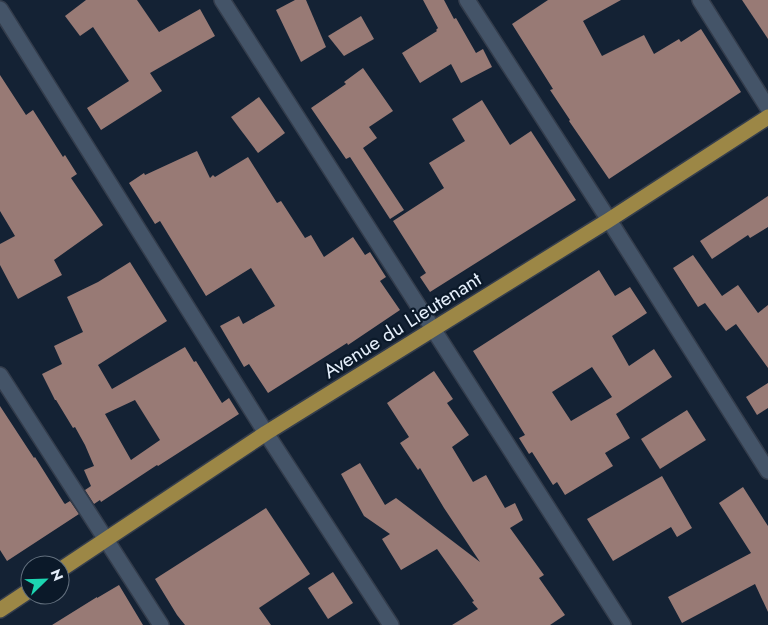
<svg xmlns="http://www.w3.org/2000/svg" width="768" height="625" font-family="Jost,sans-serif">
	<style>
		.building { fill: #987a75; fill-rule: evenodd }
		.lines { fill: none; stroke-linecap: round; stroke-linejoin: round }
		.street-casing { stroke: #343d4c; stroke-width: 18 }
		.primary-casing { stroke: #343d4c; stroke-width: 18 }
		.street { stroke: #445468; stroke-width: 15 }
		.primary { stroke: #9c8746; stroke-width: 15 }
		.labels { text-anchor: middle; stroke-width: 4.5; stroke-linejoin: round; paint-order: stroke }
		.street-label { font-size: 20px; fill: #e5effb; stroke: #0b1929 }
	</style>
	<rect width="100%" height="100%" fill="#142234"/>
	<g class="building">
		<polygon points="86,0 137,0 159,32 200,9 215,36 150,73 162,91 101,130 87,108 129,81 93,27 80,36 65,16"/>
		<polygon points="295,0 306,0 326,47 301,62 276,10"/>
		<polygon points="423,0 444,0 454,19 456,18 476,53 483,49 492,67 461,83 451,64 420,83 402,53 437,31 436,30 438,28"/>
		<polygon points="548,0 621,0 583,21 602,56 644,35 654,54 679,39 681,42 701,29 741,92 609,179 569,121 570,120 550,90 553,89 512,24"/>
		<polygon points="742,0 768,0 768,39"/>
		<polygon points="361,16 374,39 344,56 328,36"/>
		<polygon points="363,68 393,111 369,127 377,138 363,148 404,210 390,219 350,157 346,159 311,108 346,84 344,82"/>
		<polygon points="0,75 26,115 33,110 63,157 65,155 77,174 71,178 103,225 54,260 62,275 18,299 0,265 0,244 15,236 0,211"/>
		<polygon points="259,97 285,133 258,153 231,117"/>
		<polygon points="482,100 510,145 531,131 576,200 430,292 420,277 426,273 393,221 444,188 429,163 465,141 452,119"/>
		<polygon points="197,151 210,178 213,175 215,177 248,157 277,203 281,201 305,238 311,235 324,257 353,237 365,255 370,252 386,277 380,281 400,310 348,345 347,343 268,393 249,364 244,367 220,326 239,316 243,324 275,306 251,268 206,296 160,221 155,224 129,183 144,173 145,175"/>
		<polygon points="768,196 768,227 750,238 748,235 712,259 700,241"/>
		<polygon points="693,255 722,296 738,285 758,313 768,305 768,368 736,324 726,331 705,303 698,307 673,268"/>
		<path d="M 130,262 L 167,321 L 98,365 L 112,389 L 185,347 L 194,362 L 196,361 L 222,403 L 229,398 L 239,414 L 158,466 L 157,465 L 101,502 L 100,500 L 94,504 L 85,490 L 91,486 L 84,470 L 94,466 L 85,445 L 75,427 L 73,428 L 56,400 L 55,400 L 42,374 L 62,364 L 54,346 L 83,332 L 67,297 L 98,282 ZM 135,400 L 160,440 L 131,460 L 105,414 Z"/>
		<path d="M 599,270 L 615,296 L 630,287 L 647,313 L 612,336 L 629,366 L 654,349 L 672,377 L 616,414 L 630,438 L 605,453 L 613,466 L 565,495 L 557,482 L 553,485 L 532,452 L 529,454 L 519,438 L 525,435 L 473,351 ZM 592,367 L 612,397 L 571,421 L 552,392 Z"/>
		<polygon points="434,371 453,399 447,403 469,435 452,447 473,482 486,475 505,508 515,503 523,520 510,528 544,575 539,578 565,615 550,625 452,625 478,609 472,602 474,601 437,549 401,570 382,539 390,534 364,516 341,474 360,463 385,505 396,498 480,562 444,508 420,468 418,470 400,443 409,437 387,403"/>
		<polygon points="768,383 768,408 757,415 746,397"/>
		<polygon points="0,406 34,458 35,457 64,503 65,504 70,501 79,514 7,561 0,550"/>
		<polygon points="687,410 706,440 660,469 641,439"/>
		<polygon points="662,476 692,528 677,537 671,527 613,561 587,519"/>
		<polygon points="743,487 768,526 768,612 755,584 682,623 668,597 751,553 719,503"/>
		<polygon points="266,508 310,574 259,608 271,625 185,625 177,615 155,579"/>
		<polygon points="333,572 353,603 328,619 308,588"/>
		<polygon points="119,585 143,625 52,625 97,597 97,598"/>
	</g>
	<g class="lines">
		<g class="street-casing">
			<g id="street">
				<polyline points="222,0 623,625"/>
				<polyline points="467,0 609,220 768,471"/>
				<polyline points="700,0 768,108"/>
				<polyline points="0,9 266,433 391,625"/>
				<polyline points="0,375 161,625"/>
			</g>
		</g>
		<g class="primary-casing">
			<g id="primary">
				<polyline points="60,570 266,433 609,220 768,117"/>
				<polyline points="0,610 30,590"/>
			</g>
		</g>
		<use href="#street" class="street"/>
		<use href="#primary" class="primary"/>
	</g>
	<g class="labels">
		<g class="street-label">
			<text transform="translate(402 325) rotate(-32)" y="7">Avenue du Lieutenant</text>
		</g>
	</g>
	<g transform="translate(45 580) rotate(67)"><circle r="24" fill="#0b1929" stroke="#626f7d"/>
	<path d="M0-4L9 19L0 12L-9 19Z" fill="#1cd5b1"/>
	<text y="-8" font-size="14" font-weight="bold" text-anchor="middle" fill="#e5effb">N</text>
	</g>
</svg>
